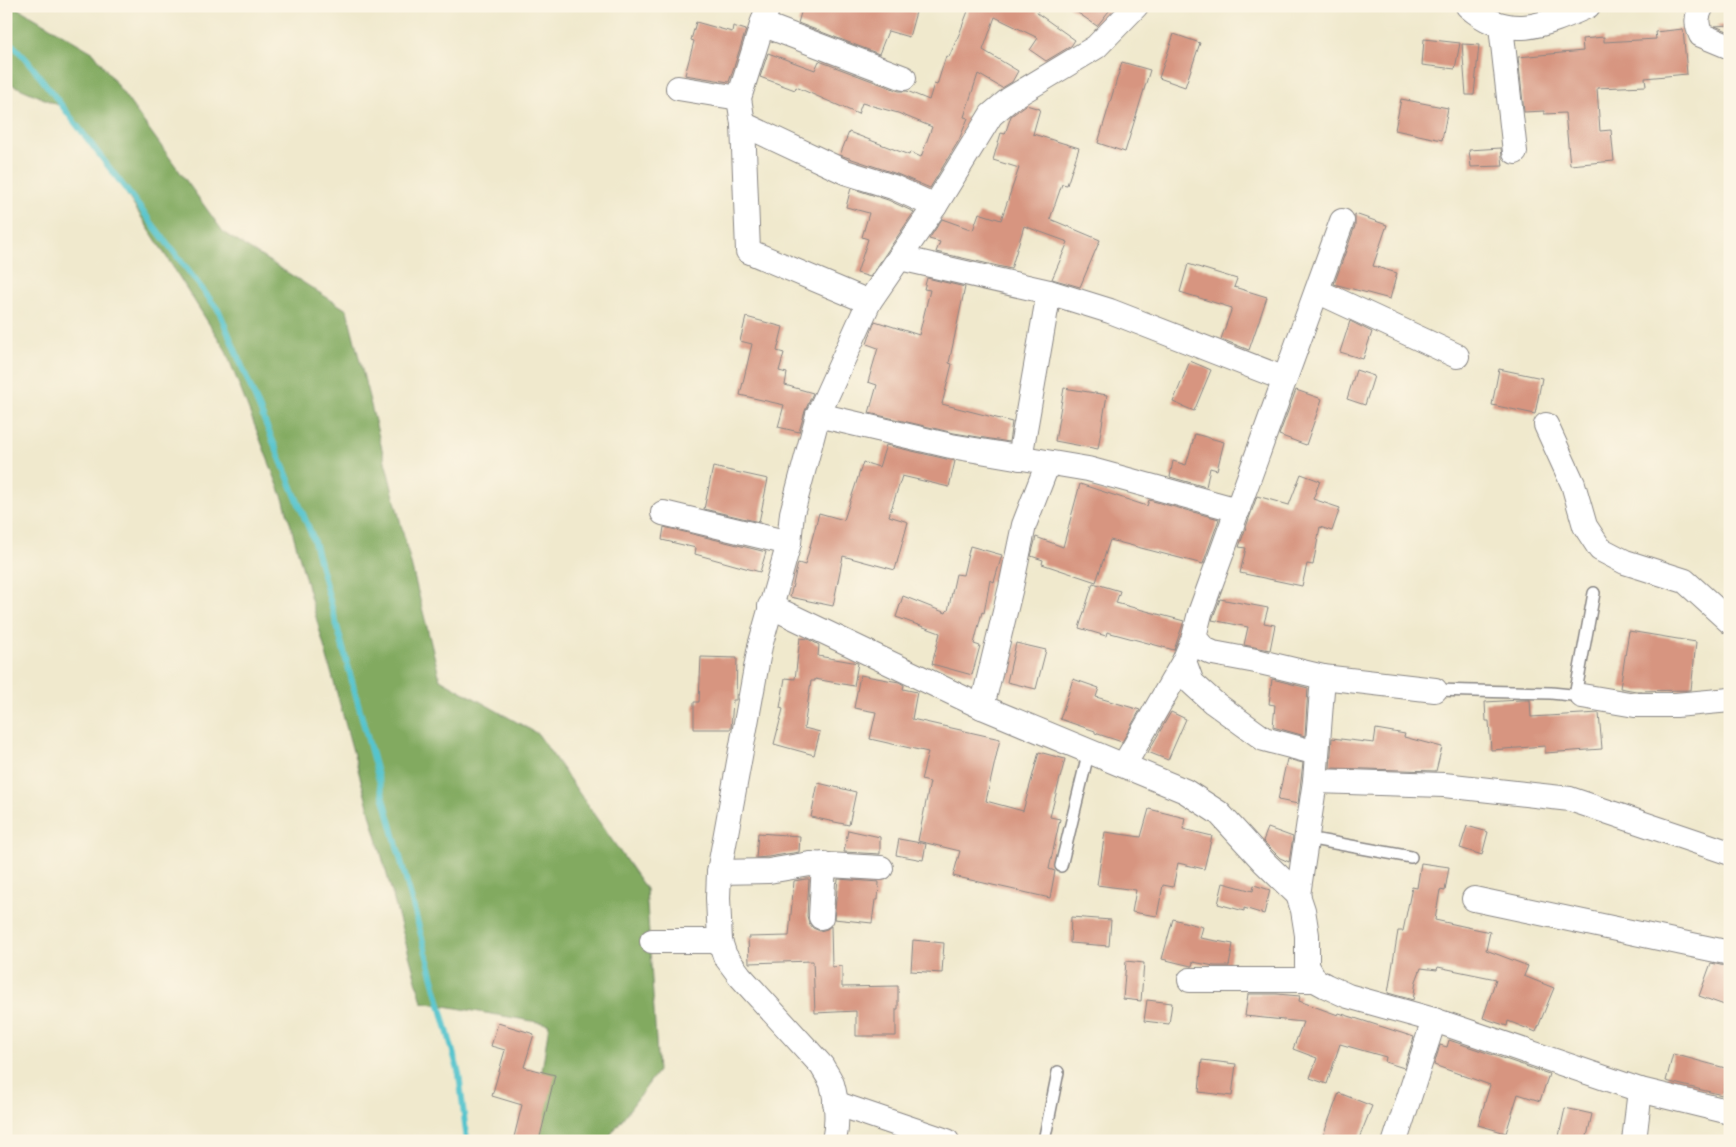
<svg xmlns="http://www.w3.org/2000/svg" width="1736" height="1147" font-family="'Libre Bodoni',serif">
	<style>
		.forest { fill: #82aa61; stroke: #52664e }
		.lines { fill: none; stroke-linecap: round; stroke-linejoin: round }
		.stream { stroke: #57c4cd; stroke-width: 6 }
		.building { fill: #d79580 }
		.service-casing { stroke: #898684; stroke-width: 14 }
		.minor-casing { stroke: #898684; stroke-width: 26 }
		.service { stroke: #fff; stroke-width: 11 }
		.minor { stroke: #fff; stroke-width: 24 }
	</style>
	<rect width="100%" height="100%" fill="#fcf5e5"/>
	<filter id="ink" filterUnits="userSpaceOnUse"><feTurbulence type="fractalNoise" baseFrequency=".02" numOctaves="2"/><feDisplacementMap in="SourceGraphic" scale="10" xChannelSelector="R" yChannelSelector="G"/><feConvolveMatrix kernelMatrix="1 2 1 2 8 2 1 2 1" color-interpolation-filters="sRGB"/></filter>
	<filter id="wash" filterUnits="userSpaceOnUse"><feTurbulence type="fractalNoise" baseFrequency=".0096" numOctaves="4" result="noise"/><feDisplacementMap in="SourceGraphic" scale="20" xChannelSelector="R" yChannelSelector="G"/><feGaussianBlur stdDeviation="1.12" result="paint"/><feColorMatrix in="noise" values="0 0 0 0 0 0 0 0 0 0 0 0 0 0 0 0 0 1.4 0 .05"/><feComposite in="paint" operator="in"/></filter>
	<g filter="url(#wash)">
		<rect width="100%" height="100%" fill="#f0e9cd"/>
		<polygon class="forest" points="6,6 14,6 94,53 224,233 347,310 440,679 538,734 646,889 658,1071 606,1141 529,1141 532,1138 549,1024 422,1002 284,501 225,349 124,190 67,109 6,82"/>
		<g class="lines">
			<polyline class="stream" points="6,38 27,60 219,311 313,538 459,1074 467,1141"/>
		</g>
		<g id="blocks">
			<g class="building">
				<polygon points="803,6 898,6 916,12 909,37 888,31 879,54 798,23"/>
				<polygon points="970,6 1040,6 1037,13 1075,40 1071,46 1046,61 1030,50 1038,38 995,17 983,50 1018,71 1012,82 1002,88 978,74 964,117 968,118 959,140 930,188 897,174 840,155 849,132 909,155 910,152 921,157 932,127 898,113 862,103 858,114 796,87 795,90 760,77 768,53 815,70 819,61 899,91 907,91 929,100 934,84 937,85 946,56 949,57 960,32"/>
				<polygon points="1068,6 1113,6 1097,26"/>
				<polygon points="696,22 732,32 733,26 746,30 729,82 685,75 694,41 691,40"/>
				<polygon points="1730,25 1730,32 1715,26"/>
				<polygon points="1683,29 1687,74 1645,78 1646,86 1597,88 1600,131 1611,130 1614,161 1570,165 1565,113 1544,114 1544,111 1524,112 1518,57 1583,51 1582,39 1604,37 1604,42 1656,39 1655,32"/>
				<polygon points="1174,34 1200,43 1185,87 1159,78"/>
				<polygon points="1424,39 1460,43 1455,69 1422,65"/>
				<polygon points="1462,44 1479,45 1474,95 1466,95"/>
				<polygon points="1122,62 1150,70 1125,152 1098,143"/>
				<polygon points="1401,99 1448,108 1442,140 1395,130"/>
				<polygon points="1026,105 1040,109 1033,134 1079,148 1067,185 1062,184 1050,219 1100,240 1080,287 1052,279 1068,242 1024,226 1011,269 936,252 940,242 929,239 942,219 973,230 979,213 1001,220 1019,168 993,160 1001,133 1005,134 1011,116"/>
				<polygon points="1501,148 1503,166 1471,167 1469,150"/>
				<polygon points="851,188 888,200 914,212 870,277 857,273 868,239 862,237 869,213 846,207"/>
				<polygon points="1355,214 1387,225 1373,266 1397,273 1390,299 1334,284 1355,226"/>
				<polygon points="1188,264 1237,279 1234,287 1267,297 1249,350 1221,339 1232,308 1180,292"/>
				<polygon points="927,278 965,287 949,363 952,364 942,404 1012,422 1009,442 954,433 869,413 877,385 868,382 878,348 867,344 872,329 875,321 919,335 930,290 924,289"/>
				<polygon points="746,317 783,327 777,351 784,353 779,371 787,373 785,385 813,393 805,411 799,432 778,427 784,405 740,395 752,344 740,341"/>
				<polygon points="1350,321 1372,332 1363,359 1340,352"/>
				<polygon points="1190,361 1211,370 1194,411 1173,402"/>
				<polygon points="1499,369 1542,378 1535,414 1492,405"/>
				<polygon points="1356,370 1374,376 1365,405 1347,399"/>
				<polygon points="1064,388 1107,395 1098,449 1055,441"/>
				<polygon points="1296,390 1322,399 1306,445 1279,435"/>
				<polygon points="1195,434 1224,442 1217,470 1210,468 1206,487 1170,477 1173,461 1186,465"/>
				<polygon points="886,445 955,461 949,487 902,476 889,516 908,522 895,570 843,556 833,606 790,597 798,563 805,565 819,513 844,520 863,462 879,467"/>
				<polygon points="713,467 768,479 759,522 704,509"/>
				<polygon points="1301,474 1320,481 1313,499 1340,508 1332,531 1320,527 1313,565 1307,564 1302,586 1240,573 1246,548 1239,547 1257,496 1289,505"/>
				<polygon points="1080,484 1147,506 1149,500 1219,519 1203,564 1110,540 1096,582 1042,564 1043,560 1031,556 1036,537 1063,547"/>
				<polygon points="664,527 766,552 760,572 695,554 696,548 662,540"/>
				<polygon points="970,546 1002,555 994,582 990,580 984,613 982,612 974,644 980,646 972,675 932,664 940,633 896,617 903,596 946,613 947,610 948,611 956,574 963,575"/>
				<polygon points="1093,583 1120,591 1116,603 1184,621 1174,650 1107,632 1106,636 1079,628"/>
				<polygon points="1220,599 1268,608 1264,623 1275,625 1270,650 1244,645 1248,627 1212,620"/>
				<polygon points="1629,631 1696,642 1691,690 1636,691 1620,688"/>
				<polygon points="800,638 808,639 819,645 818,656 858,663 854,686 815,679 815,681 811,681 804,728 820,732 814,755 774,744 783,709 780,708 785,678 795,679"/>
				<polygon points="1016,643 1046,650 1036,689 1007,682"/>
				<polygon points="701,657 737,658 736,700 733,700 731,729 694,729 694,702 699,702"/>
				<polygon points="860,675 899,682 904,685 903,689 917,692 912,719 1000,739 986,801 1023,811 1039,752 1065,759 1050,817 1060,819 1049,869 1055,871 1050,898 953,876 960,851 918,841 930,782 921,780 928,752 870,739 876,712 854,708"/>
				<polygon points="1073,679 1099,688 1096,697 1140,710 1122,742 1095,733 1095,731 1060,719"/>
				<polygon points="1272,679 1308,688 1305,736 1273,727 1275,705 1269,704"/>
				<polygon points="1520,700 1530,700 1531,717 1599,713 1602,749 1545,753 1545,746 1491,750 1489,721 1486,721 1485,702"/>
				<polygon points="1171,712 1186,719 1168,760 1148,752"/>
				<polygon points="1376,729 1405,734 1404,737 1442,747 1436,771 1330,768 1332,738 1374,743"/>
				<polygon points="1287,759 1303,763 1298,804 1278,800"/>
				<polygon points="818,783 856,792 849,825 811,817"/>
				<polygon points="1149,809 1185,818 1183,829 1212,836 1204,869 1178,863 1173,887 1163,885 1157,916 1132,912 1136,890 1097,885 1105,832 1141,837"/>
				<polygon points="1467,826 1488,832 1482,855 1460,848"/>
				<polygon points="1268,828 1293,837 1289,862 1280,858 1263,841"/>
				<polygon points="848,830 880,837 880,854 844,852"/>
				<polygon points="758,833 800,836 799,852 768,857 756,858"/>
				<polygon points="899,839 926,844 923,860 896,855"/>
				<polygon points="1421,863 1449,867 1445,891 1440,890 1435,920 1490,932 1486,950 1528,966 1524,976 1554,988 1536,1032 1508,1021 1507,1026 1483,1018 1496,979 1438,967 1437,970 1421,968 1416,981 1413,1000 1388,993 1398,931 1403,931 1412,887 1417,888"/>
				<polygon points="806,879 809,879 807,916 809,923 813,928 820,931 827,929 831,926 832,967 842,966 842,987 898,986 898,1009 896,1009 896,1036 856,1036 856,1011 815,1013 813,961 749,963 748,937 789,936 794,881"/>
				<polygon points="838,879 879,882 878,900 875,900 872,923 834,919"/>
				<polygon points="1223,883 1253,891 1254,885 1270,890 1264,914 1244,908 1244,911 1218,904"/>
				<polygon points="1071,917 1111,920 1109,946 1070,943"/>
				<polygon points="1173,919 1203,927 1200,938 1233,944 1229,966 1214,966 1193,962 1192,966 1191,966 1162,959"/>
				<polygon points="913,940 944,943 942,973 911,971"/>
				<polygon points="1126,961 1144,963 1141,1001 1123,999"/>
				<polygon points="1711,963 1730,967 1730,1007 1699,996"/>
				<polygon points="1248,994 1277,994 1300,996 1299,1001 1338,1015 1339,1013 1414,1037 1404,1068 1385,1062 1386,1057 1340,1044 1327,1084 1310,1078 1317,1058 1293,1049 1303,1022 1245,1016"/>
				<polygon points="1147,1000 1172,1003 1169,1024 1144,1021"/>
				<polygon points="498,1023 534,1034 524,1067 555,1075 539,1141 513,1141 522,1105 492,1096 505,1050 491,1046"/>
				<polygon points="1449,1040 1549,1074 1540,1101 1518,1094 1506,1133 1478,1125 1490,1085 1434,1065 1440,1045 1447,1047"/>
				<polygon points="1673,1054 1729,1069 1722,1095 1666,1081"/>
				<polygon points="1202,1060 1236,1064 1232,1096 1199,1092"/>
				<polygon points="1339,1093 1372,1106 1358,1141 1321,1141"/>
				<polygon points="1565,1108 1592,1114 1586,1141 1558,1141"/>
			</g>
		</g>
	</g>
	<g filter="url(#ink)">
		<use href="#blocks" fill-opacity="0" stroke="#898684" stroke-width="1"/>
		<g class="lines">
			<g class="service-casing">
				<g id="service">
					<polyline points="1435,690 1551,693 1582,696"/>
					<polyline points="1575,696 1594,593"/>
					<polyline points="1307,838 1411,857"/>
					<polyline points="1061,866 1089,750"/>
					<polyline points="1044,1141 1058,1072"/>
				</g>
			</g>
			<g class="minor-casing">
				<g id="minor">
					<polyline points="768,6 739,98 743,124 748,251 869,302"/>
					<path d="M 1468,6 C 1508,42 1545,25 1588,6"/>
					<path d="M 1702,6 C 1696,17 1696,24 1701,35 L 1730,47"/>
					<polyline points="762,24 904,78"/>
					<polyline points="1501,26 1515,152"/>
					<polyline points="678,88 739,98"/>
					<polyline points="743,124 845,172 893,187 935,206"/>
					<polyline points="900,258 1049,292 1110,311 1285,379"/>
					<polyline points="1317,291 1457,356"/>
					<polyline points="818,415 951,446 1088,469 1238,510"/>
					<polyline points="1546,425 1573,484 1585,526 1600,549 1625,562 1685,581 1730,622"/>
					<polyline points="1020,458 1049,292"/>
					<polyline points="663,513 789,543"/>
					<polyline points="770,606 982,707 1185,791 1219,813 1264,862 1298,895 1303,910 1307,935 1307,966 1315,980 1326,986 1348,996 1434,1020 1640,1090 1730,1112"/>
					<polyline points="1194,637 1184,661 1192,683 1213,702 1264,739 1317,753"/>
					<polyline points="1323,677 1435,690"/>
					<polyline points="1582,696 1635,705 1676,705 1730,700"/>
					<polyline points="982,707 1011,587 1024,525 1048,463"/>
					<polyline points="1124,765 1184,661"/>
					<polyline points="1315,781 1444,785 1570,799 1730,853"/>
					<polyline points="719,872 769,871 810,864 881,868"/>
					<polyline points="1298,895 1315,781 1323,677 1256,661 1213,653 1204,649 1194,637 1200,613 1342,221"/>
					<polyline points="1474,899 1730,953"/>
					<polyline points="821,917 824,864"/>
					<polyline points="652,941 720,941"/>
					<polyline points="1190,980 1315,980"/>
					<polyline points="835,1103 947,1141"/>
					<path d="M 834,1141 C 838,1123 837,1101 832,1084 C 830,1078 825,1072 822,1066 L 740,976 L 725,956 L 720,941 L 718,898 L 719,872 L 760,646 L 789,543 L 792,513 L 818,415 L 869,302 L 935,206 L 991,115 L 1010,99 L 1096,47 L 1136,6"/>
					<polyline points="1395,1141 1434,1020"/>
					<polyline points="1634,1141 1640,1090"/>
				</g>
			</g>
			<use href="#service" class="service"/>
			<use href="#minor" class="minor"/>
		</g>
	</g>
	<rect width="1736" height="1147" fill="none" stroke="#fcf5e5" stroke-width="25"/>
</svg>
